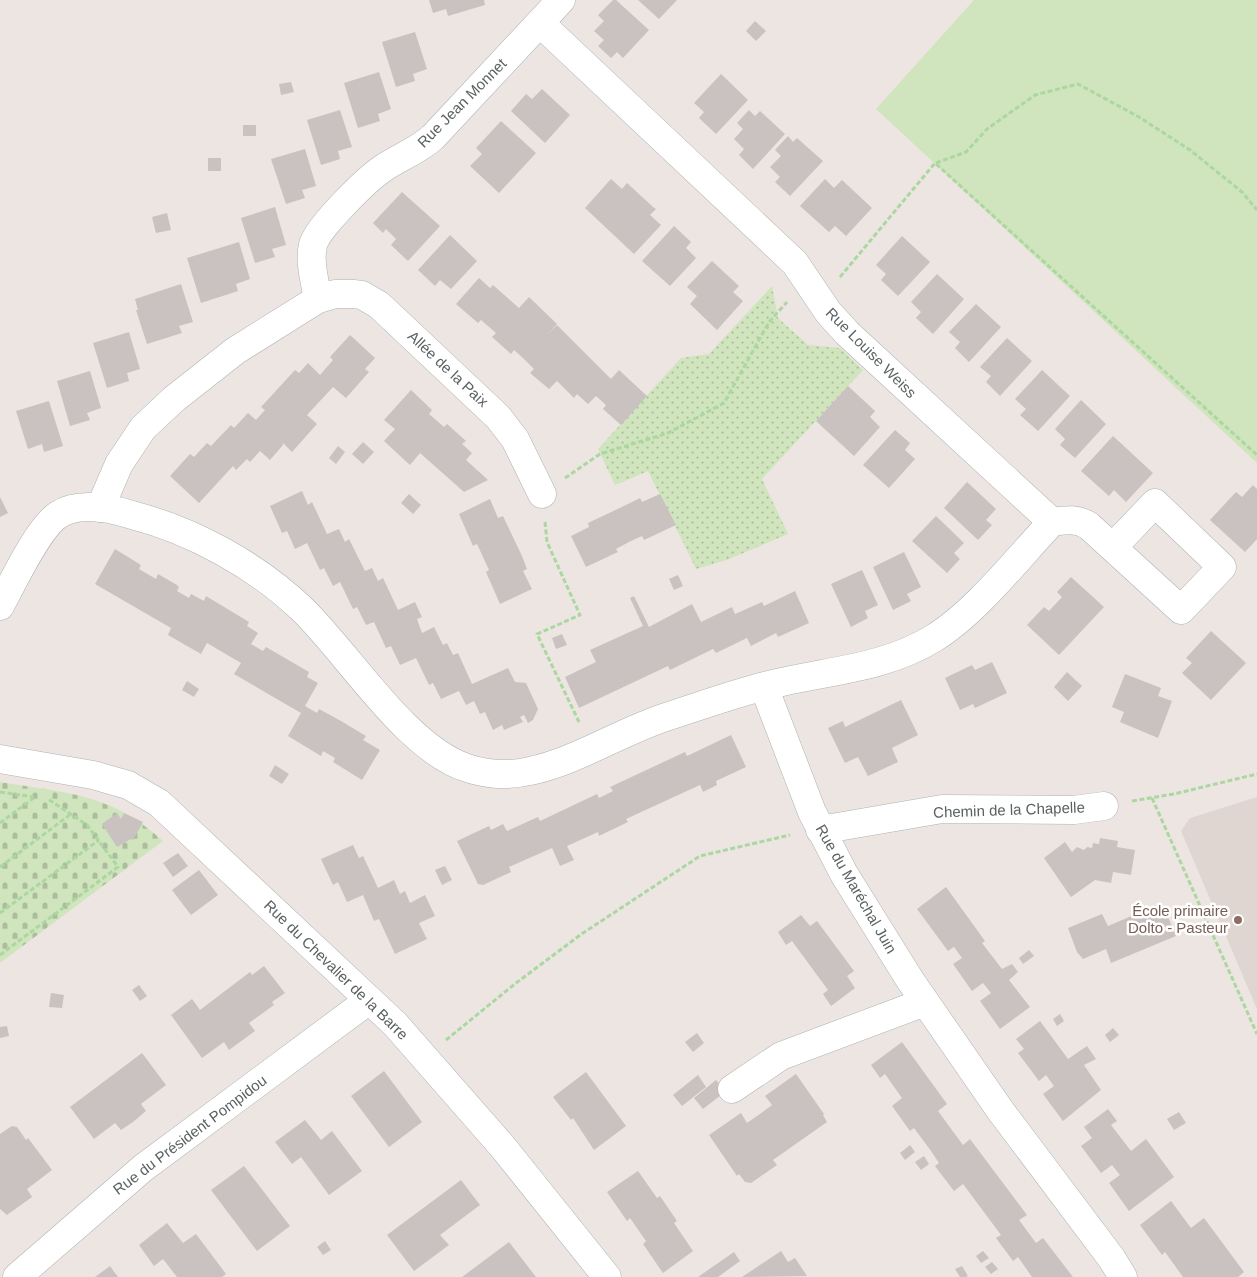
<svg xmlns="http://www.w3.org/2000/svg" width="1257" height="1277" font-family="Helvetica,sans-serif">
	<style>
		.education { fill: #dfd6d2 }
		.grass { fill: #d0e5bd }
		.cemetery { fill: url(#cemetery-stones) }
		.park { fill: url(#park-dots) }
		.building { fill: #cac2c0 }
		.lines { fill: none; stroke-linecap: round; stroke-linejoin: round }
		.street-casing { stroke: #adb3b4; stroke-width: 29 }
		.path { stroke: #abd7a0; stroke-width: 3; stroke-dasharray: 5 2.5; stroke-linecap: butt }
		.street { stroke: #fff; stroke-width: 28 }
		.education-dot { fill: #8d6e63; stroke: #fff; stroke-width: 2 }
		.labels { text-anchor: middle; stroke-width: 5; stroke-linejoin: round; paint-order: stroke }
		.street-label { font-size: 15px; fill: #5a6162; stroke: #fff }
		.education-label { font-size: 15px; fill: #785e54; stroke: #fff; text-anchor: end }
	</style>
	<defs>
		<pattern id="cemetery-stones" width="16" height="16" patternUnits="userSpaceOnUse" patternTransform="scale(1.25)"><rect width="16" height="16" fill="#d0e5bd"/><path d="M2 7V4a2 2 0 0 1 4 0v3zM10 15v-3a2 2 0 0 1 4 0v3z" fill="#acbd9d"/></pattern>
		<pattern id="park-dots" width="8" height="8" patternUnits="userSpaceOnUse" patternTransform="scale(1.25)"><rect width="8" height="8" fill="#d0e5bd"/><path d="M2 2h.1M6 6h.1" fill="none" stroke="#acbd9d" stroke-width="1.8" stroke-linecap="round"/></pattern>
	</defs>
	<rect width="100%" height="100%" fill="#ede5e1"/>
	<polygon class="education" points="1257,797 1257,1009 1181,831 1190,818"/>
	<polygon class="grass" points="974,0 1257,0 1257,463 876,109"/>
	<path class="cemetery" d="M 0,782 C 66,793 111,793 163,841 L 0,963 Z"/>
	<polygon class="park" points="772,286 778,318 808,345 840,348 863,370 762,479 788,534 727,560 696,569 648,471 615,485 598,449 681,358 709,354"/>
	<g class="building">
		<polygon points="429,0 484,0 485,5 448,16 446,9 433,13"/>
		<polygon points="613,0 616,0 649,30 623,58 617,52 611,58 598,46 604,40 594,31 604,21 598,15"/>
		<polygon points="638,0 677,0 659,19"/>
		<polygon points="755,21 766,31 756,41 746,31"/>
		<polygon points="415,32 427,69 413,74 415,81 396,87 382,42"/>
		<polygon points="379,72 391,109 378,114 380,121 358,128 344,83"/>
		<polygon points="721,74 748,100 716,134 699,118 704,112 694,103"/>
		<polygon points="291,82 294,92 281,95 279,84"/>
		<polygon points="542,89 570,115 545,143 511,111 526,94 532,99"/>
		<polygon points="340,110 352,147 338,151 340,159 321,165 307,120"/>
		<polygon points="749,110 755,116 760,111 785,134 753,169 739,155 744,149 734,139 743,129 737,123"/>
		<polygon points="501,121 536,153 499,193 470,166 482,154 476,148"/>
		<rect x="243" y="125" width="13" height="11"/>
		<polygon points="788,136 793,142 797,138 823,161 790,196 775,182 780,177 770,167 781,156 775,150"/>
		<polygon points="305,149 316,186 302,190 305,198 286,204 271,159"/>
		<rect x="208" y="158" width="13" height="13"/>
		<polygon points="611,179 622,189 627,183 653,207 656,209 650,215 661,225 634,254 585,208"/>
		<polygon points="825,179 834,188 842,180 872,208 846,236 835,226 829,232 800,206"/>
		<polygon points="402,192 440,226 408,261 391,245 396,239 386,229 383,233 373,223"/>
		<polygon points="275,207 286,245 272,249 275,257 255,263 241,218"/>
		<polygon points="167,213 171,230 156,233 152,217"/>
		<polygon points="674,226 691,242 686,248 696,258 670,286 642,261"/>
		<polygon points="450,235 477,261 451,289 440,280 435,286 418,270"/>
		<polygon points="902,236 930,262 898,296 881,280 886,274 876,265"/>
		<polygon points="239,242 250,279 236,284 238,291 201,303 187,258"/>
		<polygon points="712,261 739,286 733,292 743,301 717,330 690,304 697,296 687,287"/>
		<polygon points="937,274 964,299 933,334 916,318 921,312 911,302"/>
		<polygon points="479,278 490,288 493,285 519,308 529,297 557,324 548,334 557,325 611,379 619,370 647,396 621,425 603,409 606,405 596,396 588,404 577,394 574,398 557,381 549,389 530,373 534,369 524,359 514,350 511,354 492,337 496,333 481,320 478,323 456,304"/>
		<polygon points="181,284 193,322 179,326 182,333 147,344 136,310 138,310 135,299"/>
		<polygon points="976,304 1001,327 969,362 955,348 960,342 949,332"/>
		<polygon points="129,332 140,369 127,373 129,381 107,388 93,343"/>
		<polygon points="350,335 375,358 365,369 369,372 346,398 333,387 307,415 317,424 292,452 283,443 283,445 270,460 260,451 250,462 247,459 236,470 233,466 199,503 170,476 190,454 194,457 207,443 211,446 231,425 234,428 248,413 256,420 265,410 261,407 295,370 299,373 308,363 320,375 333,360 330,357"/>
		<polygon points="1007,338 1032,361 1000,396 986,382 991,376 980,367"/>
		<polygon points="1042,370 1070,396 1038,431 1020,415 1026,409 1015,399"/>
		<polygon points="90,371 101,408 87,413 90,420 70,426 57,381"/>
		<polygon points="848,386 875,411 870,417 880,427 854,456 816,421"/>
		<polygon points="411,390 432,410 429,414 444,427 447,424 466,441 462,444 472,453 466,460 488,480 464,492 420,453 410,465 384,441 395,429 384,420"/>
		<polygon points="1081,400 1106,424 1075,458 1060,445 1065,439 1055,429"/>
		<polygon points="49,401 63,446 44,452 42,444 28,449 16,411"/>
		<polygon points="895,430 910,443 905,450 915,459 889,488 863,465"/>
		<polygon points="1113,436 1153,473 1126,502 1114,490 1109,496 1081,471"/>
		<polygon points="363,442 374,452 363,464 352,454"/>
		<polygon points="338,446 345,452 336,464 329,458"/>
		<polygon points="967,482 996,509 986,520 992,525 978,540 944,508"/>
		<polygon points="1253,485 1257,489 1257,539 1245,552 1210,520 1236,492 1242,497"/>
		<polygon points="302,491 308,505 312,502 327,534 339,529 345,542 349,539 365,571 372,568 378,581 383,578 398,610 415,602 422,617 417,619 422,633 434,627 443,645 447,643 453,655 458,653 472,684 508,668 515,682 526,683 538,709 533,720 528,723 524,715 520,717 523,722 504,730 502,725 493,730 485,712 480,714 474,701 466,705 459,691 441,699 433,683 429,685 416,658 400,665 391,646 386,648 374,622 366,625 357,607 353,609 340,582 333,586 324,568 320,570 307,543 295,549 287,531 282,533 270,506"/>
		<polygon points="409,494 421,505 413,514 401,503"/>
		<polygon points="660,494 676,525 644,540 642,536 629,542 616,549 618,552 586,567 571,536 589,527 588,523 628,504 640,498 642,502"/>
		<polygon points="0,497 8,513 0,517"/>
		<polygon points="490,499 498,518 503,516 522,556 527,569 523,571 532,589 500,604 486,572 489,570 477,544 473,546 459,514"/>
		<polygon points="936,516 964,543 954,553 960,559 947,573 912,541"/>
		<polygon points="115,549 141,565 139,569 156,579 158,574 177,585 179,587 177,591 189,598 191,594 204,601 206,596 249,622 247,626 258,633 251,644 263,651 266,647 309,672 307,677 318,683 305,706 317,713 319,709 341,721 366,736 363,740 380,750 362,780 333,762 335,758 323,751 321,756 288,736 301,713 234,674 241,663 207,643 201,654 168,635 171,628 95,584"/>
		<polygon points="904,552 921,587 907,594 911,601 893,610 873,567"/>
		<polygon points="862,570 878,605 865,611 868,618 851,627 831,584"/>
		<polygon points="678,575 683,586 674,590 669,579"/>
		<polygon points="1071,577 1104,607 1059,655 1027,625 1044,607 1049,611 1062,597 1057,592"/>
		<polygon points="795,591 809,623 778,637 776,633 751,646 747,638 716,653 713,649 670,670 668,666 579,708 565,677 596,662 590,650 643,626 630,598 634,596 649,627 692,604 701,622 732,607 735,614 762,602 764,606"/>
		<polygon points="1211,631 1246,663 1211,700 1182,673 1192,663 1186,658"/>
		<polygon points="562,634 567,645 556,649 552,638"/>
		<polygon points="992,662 1007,693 975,708 973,704 960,710 945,678 972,665 975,670"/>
		<polygon points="1067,672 1082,686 1068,701 1054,687"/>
		<polygon points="1125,674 1161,688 1158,696 1172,701 1158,738 1120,722 1124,712 1112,707"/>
		<polygon points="187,681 199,689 194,697 182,690"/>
		<polygon points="901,700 918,735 892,748 898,762 868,776 858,757 845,763 828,728 843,721 845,727"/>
		<polygon points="731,735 746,767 716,781 717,785 703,792 700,785 626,819 628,822 599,836 598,832 567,846 574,860 560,866 552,848 509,867 511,872 483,885 478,884 457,841 489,826 491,830 503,824 507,831 538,817 540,821 597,794 599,798 613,791 610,787 685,752 687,756"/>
		<polygon points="275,765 289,774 282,784 269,776"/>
		<polygon points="117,813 121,819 124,813 143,822 133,840 131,839 117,847 102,824"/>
		<polygon points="1100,838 1118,841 1117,847 1135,850 1131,875 1113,872 1111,883 1095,880 1071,897 1044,858 1065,842 1072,852 1077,847 1084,850 1087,847 1092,848 1093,843 1099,844"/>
		<polygon points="353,845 359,858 363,856 378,888 394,880 400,894 405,891 410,903 425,895 435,916 419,923 427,939 395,954 379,919 374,921 363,895 347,902 338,882 333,885 321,859"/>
		<polygon points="178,853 188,866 173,877 163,863"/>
		<polygon points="445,866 452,880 442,885 435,870"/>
		<polygon points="199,870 218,895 191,915 172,890"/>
		<polygon points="946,887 985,941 982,943 1002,969 1012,964 1018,972 1009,980 1030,1007 1000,1029 980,1001 991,993 983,983 972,991 953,964 962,958 954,947 948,951 917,909"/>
		<polygon points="1162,903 1176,936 1111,963 1106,949 1083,959 1077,952 1068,928 1102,914 1108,926"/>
		<polygon points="801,915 810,926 817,921 854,971 847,976 855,988 831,1006 823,994 828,990 792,941 786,945 778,932"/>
		<polygon points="1029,950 1034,956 1023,964 1019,958"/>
		<polygon points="264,966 285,993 272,1002 274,1005 249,1023 255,1031 229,1050 224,1042 202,1058 171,1015 192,999 200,1010 250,972 252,975"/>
		<polygon points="139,985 147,996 140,1001 132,990"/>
		<polygon points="51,993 64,995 62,1008 49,1007"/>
		<polygon points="1060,1014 1064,1021 1057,1026 1053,1019"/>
		<polygon points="1040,1021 1068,1059 1087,1046 1096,1059 1084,1065 1101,1090 1063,1121 1043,1094 1054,1086 1046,1075 1039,1081 1018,1053 1024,1049 1016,1039"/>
		<polygon points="7,1026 9,1036 0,1038 0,1027"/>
		<polygon points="1113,1028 1119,1035 1110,1042 1105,1035"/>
		<polygon points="697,1033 704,1043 693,1052 685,1042"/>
		<polygon points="902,1042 947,1104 938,1111 963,1145 970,1139 1027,1215 1019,1220 1036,1243 1043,1238 1073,1277 1032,1277 1018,1257 1013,1261 996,1238 1001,1235 963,1184 954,1191 935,1166 939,1163 931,1151 914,1128 910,1131 892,1106 902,1098 885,1074 880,1078 871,1065"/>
		<polygon points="142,1053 166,1085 141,1104 146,1111 133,1122 121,1130 115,1123 94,1139 70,1107"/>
		<polygon points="384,1071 422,1122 389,1147 351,1096"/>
		<polygon points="586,1072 626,1126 594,1150 573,1118 571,1120 553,1097"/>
		<polygon points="796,1074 824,1114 823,1115 827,1122 773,1160 777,1165 751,1183 745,1182 739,1174 737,1176 709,1135 741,1113 747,1123 760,1114 772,1105 765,1096"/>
		<polygon points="698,1075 706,1087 682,1106 673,1095"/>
		<polygon points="716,1080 725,1092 703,1109 694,1098"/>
		<polygon points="1108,1109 1117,1121 1111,1125 1131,1151 1146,1139 1174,1177 1129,1211 1109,1183 1120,1175 1112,1165 1101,1173 1081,1146 1092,1138 1084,1127"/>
		<polygon points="1179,1112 1186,1123 1174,1130 1167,1119"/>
		<polygon points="305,1120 321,1140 332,1131 362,1171 329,1195 301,1157 292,1164 275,1142"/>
		<polygon points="12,1126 17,1127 26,1140 28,1138 52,1170 27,1189 32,1197 7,1215 0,1209 0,1134"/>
		<polygon points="910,1145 915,1152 905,1160 900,1153"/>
		<polygon points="924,1156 929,1164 921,1170 915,1162"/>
		<polygon points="244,1166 290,1226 257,1251 211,1190"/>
		<polygon points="638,1171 657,1198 660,1196 677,1221 674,1223 693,1251 663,1273 643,1244 646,1241 630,1218 627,1221 607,1192"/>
		<polygon points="461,1180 480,1205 440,1235 449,1245 414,1271 387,1235"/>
		<polygon points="1171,1201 1191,1228 1204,1218 1244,1272 1238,1277 1183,1277 1165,1252 1162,1255 1140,1225"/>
		<polygon points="167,1223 183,1243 196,1234 226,1274 222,1277 177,1277 163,1259 154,1266 139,1245"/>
		<polygon points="325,1241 331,1250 323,1255 317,1247"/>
		<polygon points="509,1242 536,1277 462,1277"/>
		<polygon points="781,1251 788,1262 795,1258 807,1276 742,1277"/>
		<polygon points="983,1251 989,1258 981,1263 976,1256"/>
		<polygon points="734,1252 740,1261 718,1277 698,1277"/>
		<polygon points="992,1262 998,1269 991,1274 985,1267"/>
		<polygon points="110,1266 118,1277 95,1277"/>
		<polygon points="962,1266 968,1276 966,1277 960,1277 955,1269"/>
	</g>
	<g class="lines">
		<g class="street-casing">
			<g id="street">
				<path d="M 540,23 L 795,263 L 828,312 L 847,333 L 1052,522 C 1066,520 1077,518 1089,526 L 1181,610 L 1222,567 L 1155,503 L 1114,546"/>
				<path d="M 318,299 C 315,282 309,262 313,245 C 317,228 366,180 382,169 C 399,157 418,151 433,137 L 561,0"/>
				<polyline points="100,508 119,464 143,428 174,399 235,351 318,299 335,294 353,294 362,295 379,305 498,417 515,439 542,494"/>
				<path d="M 0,606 C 12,584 38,528 58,515 C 79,501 110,508 132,515 C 194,531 257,566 303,610 C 349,655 407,749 467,768 C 488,775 509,776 530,771 C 577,761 620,732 666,717 C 704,705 743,690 782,682 C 835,670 887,667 934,638 C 975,613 1018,558 1052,522"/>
				<polyline points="764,687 812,812 844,874 910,980 1000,1110 1112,1259 1123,1277"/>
				<polyline points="0,759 93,775 128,785 159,803 395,1024 502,1146 607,1277"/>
				<polyline points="820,830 942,809 1074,810 1104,806"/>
				<polyline points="732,1089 781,1056 925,1002"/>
				<polyline points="17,1277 143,1168 369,1000"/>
			</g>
		</g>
		<g class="path">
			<polyline points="936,163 966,152 987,129 1035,95 1078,84 1139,117 1190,150 1242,192 1257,210"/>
			<polyline points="840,277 935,163 1257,455"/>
			<polyline points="565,478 600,454 668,433 724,403 769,322 787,302"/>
			<polyline points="545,522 547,542 580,615 537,634 579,722"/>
			<polyline points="0,792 34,797"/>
			<polyline points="1152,798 1257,1034"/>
			<polyline points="1132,801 1174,794 1257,774"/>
			<polyline points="0,823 35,797"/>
			<polyline points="0,867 71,814"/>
			<polyline points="0,913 99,840"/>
			<polyline points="0,955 118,867 87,825 48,799"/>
			<polyline points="446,1040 516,983 583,933 700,856 790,835"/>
		</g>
		<use href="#street" class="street"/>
	</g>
	<circle class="education-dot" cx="1238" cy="920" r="5"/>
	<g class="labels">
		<g class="street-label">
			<text transform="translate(462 103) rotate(-45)" y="5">Rue Jean Monnet</text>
			<text transform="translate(871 353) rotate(45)" y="5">Rue Louise Weiss</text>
			<text transform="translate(448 369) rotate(43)" y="5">Allée de la Paix</text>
			<text transform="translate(1009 810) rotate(-2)" y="5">Chemin de la Chapelle</text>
			<text transform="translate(856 889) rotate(60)" y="5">Rue du Maréchal Juin</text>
			<text transform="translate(336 970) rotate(44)" y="5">Rue du Chevalier de la Barre</text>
			<text transform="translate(190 1135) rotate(-37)" y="5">Rue du Président Pompidou</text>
		</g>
		<g class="education-label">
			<text x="1228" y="916">École primaire<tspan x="1228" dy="17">Dolto - Pasteur</tspan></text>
		</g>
	</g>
</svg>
